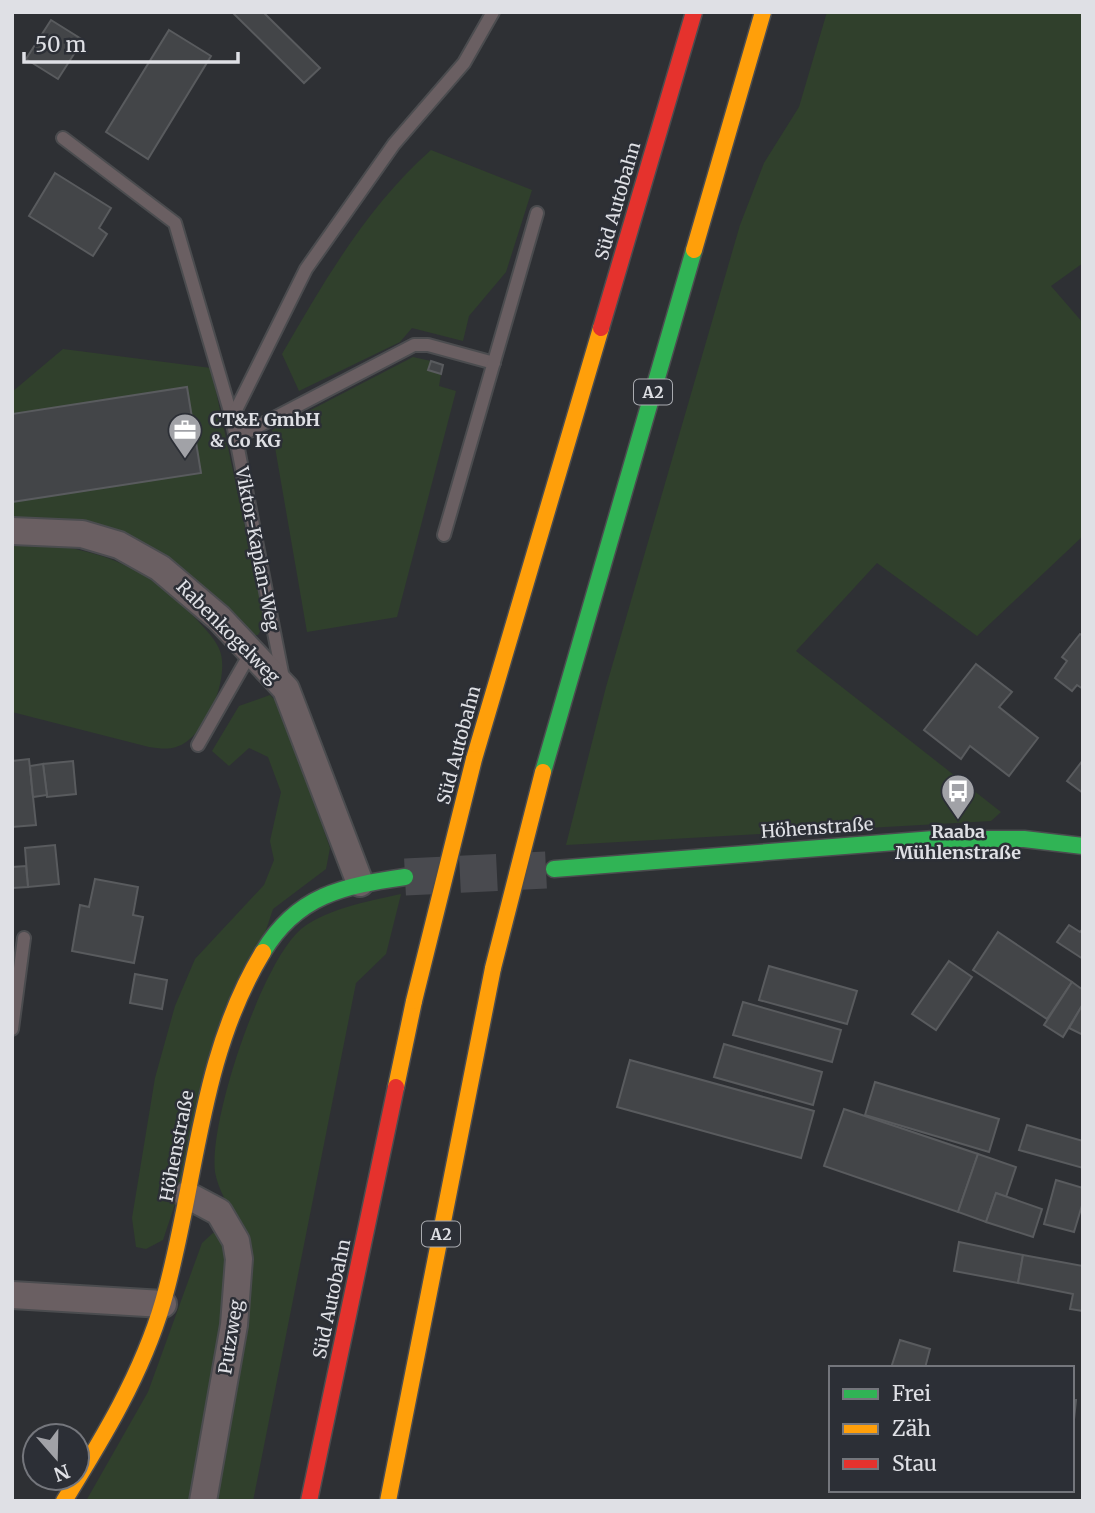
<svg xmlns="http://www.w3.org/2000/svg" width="1095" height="1513" font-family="Merriweather,serif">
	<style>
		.green { fill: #30402c }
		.building { fill: #434548; stroke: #595b5e; stroke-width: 2 }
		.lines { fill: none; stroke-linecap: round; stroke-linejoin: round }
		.secondary-tunnel { stroke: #494a4f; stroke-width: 37; stroke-dasharray: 37 18; stroke-linecap: butt }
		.lane-casing { stroke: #4b4c4f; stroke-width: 16 }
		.street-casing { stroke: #4b4c4f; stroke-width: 30 }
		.fast-casing { stroke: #4b4c4f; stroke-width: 19 }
		.slow-casing { stroke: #4b4c4f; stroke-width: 19 }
		.jam-casing { stroke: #4b4c4f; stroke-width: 19 }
		.lane { stroke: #6a5f62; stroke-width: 12 }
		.street { stroke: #6a5f62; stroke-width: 26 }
		.fast { stroke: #30b455; stroke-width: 16 }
		.slow { stroke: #ff9f0a; stroke-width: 16 }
		.jam { stroke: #e5322d; stroke-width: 16 }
		.slow-bridge-casing { stroke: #4b4c4f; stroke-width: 19; stroke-linecap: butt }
		.slow-bridge { stroke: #ff9f0a; stroke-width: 16 }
		.labels { text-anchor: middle; stroke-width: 5; stroke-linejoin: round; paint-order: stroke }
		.shield { fill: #2c2f36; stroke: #a9abb0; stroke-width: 2 }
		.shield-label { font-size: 16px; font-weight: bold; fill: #dfe0e5 }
		.street-label { font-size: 18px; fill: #dfe0e5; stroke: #2c2f36 }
		.poi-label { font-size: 18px; font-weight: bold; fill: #dfe0e5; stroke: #2c2f36; text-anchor: start }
	</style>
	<rect width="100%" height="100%" fill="#2e3034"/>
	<g class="green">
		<polygon points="827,12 1083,12 1083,263 1051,286 1083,323 1083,536 977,636 877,563 796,651 1001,812 991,821 566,845 606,687 740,225 764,163 799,107"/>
		<path d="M 431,150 L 532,190 L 506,272 L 469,316 L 463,341 L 412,328 L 400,342 L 299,391 L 282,354 C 325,280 366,208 431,150 Z"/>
		<path d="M 63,349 L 211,368 L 263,611 L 264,624 L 258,635 L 254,635 C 176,563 126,509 12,519 L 12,392 Z"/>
		<polygon points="413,357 431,361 428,370 441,374 439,386 456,391 397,617 307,632 272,430"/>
		<path d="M 54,545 C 116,555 155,574 198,621 C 206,630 216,640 220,651 C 230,679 205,739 176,747 C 167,750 157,748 149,747 L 12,712 L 12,546 Z"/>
		<polygon points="270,695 280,705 330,848 326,869 273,909 163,1240 146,1249 136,1247 132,1218 155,1078 175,1006 195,959 264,885 274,860 270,841 281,792 268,757 249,748 229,766 212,751 239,706"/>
		<path d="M 401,894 L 386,954 L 356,983 L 253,1501 L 211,1501 L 236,1220 C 228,1205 218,1189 215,1172 C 209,1120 260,970 297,933 C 319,910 370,901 401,894 Z"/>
		<polygon points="213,1233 217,1233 231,1260 194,1501 86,1501 148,1392 202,1243"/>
	</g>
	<g class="building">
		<polygon points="232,12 263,12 320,68 304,83"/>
		<polygon points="51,20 83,40 58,79 26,59"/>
		<polygon points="169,30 211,56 148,159 106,132"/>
		<polygon points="55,173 111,208 99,228 107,234 93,256 29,216"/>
		<polygon points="431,361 443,365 441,374 428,370"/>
		<polygon points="187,387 201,473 12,502 12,414"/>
		<polygon points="1080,634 1083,636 1083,689 1077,685 1072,691 1055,678 1067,661 1062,657"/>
		<polygon points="976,664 1012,692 999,707 1038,738 1009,776 970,746 961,759 924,730"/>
		<polygon points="29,759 36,825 12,827 12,761"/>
		<polygon points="1083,760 1083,793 1067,781"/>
		<polygon points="73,761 76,794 47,797 43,764"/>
		<polygon points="43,764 47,795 33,797 30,766"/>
		<polygon points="55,845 59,884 28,887 25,848"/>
		<polygon points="26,866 28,887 12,888 12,867"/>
		<polygon points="95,879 138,887 133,915 143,917 134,963 72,951 80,905 89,907"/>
		<polygon points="1069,925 1080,932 1083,929 1083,959 1057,942"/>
		<polygon points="998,932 1072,982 1047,1019 973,970"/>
		<polygon points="949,961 972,977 936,1030 912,1014"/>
		<polygon points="769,966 857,991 847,1024 759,1000"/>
		<polygon points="135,974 167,980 162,1009 130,1003"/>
		<polygon points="1072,982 1083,990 1083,1004 1063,1037 1044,1025"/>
		<polygon points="743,1002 841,1030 832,1062 733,1035"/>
		<polygon points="1083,1004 1083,1035 1069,1028"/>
		<polygon points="724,1044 822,1072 813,1105 714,1077"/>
		<polygon points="630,1060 814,1111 801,1158 617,1107"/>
		<polygon points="875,1082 999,1119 989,1152 865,1115"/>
		<polygon points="844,1109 978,1154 958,1212 824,1166"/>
		<polygon points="1027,1125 1083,1141 1083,1168 1019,1150"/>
		<polygon points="978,1154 1016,1167 1006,1197 996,1193 986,1222 958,1212"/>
		<polygon points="1056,1180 1083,1188 1083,1202 1074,1232 1044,1224"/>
		<polygon points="996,1193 1042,1209 1033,1237 986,1222"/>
		<polygon points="959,1242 1023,1255 1018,1283 954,1271"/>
		<polygon points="1023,1255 1083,1266 1083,1311 1070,1309 1073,1294 1018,1283"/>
		<polygon points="900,1340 930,1349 925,1368 891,1368"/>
		<polygon points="1072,1400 1076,1400 1072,1439"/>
	</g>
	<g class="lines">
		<polyline class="secondary-tunnel" points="405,877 546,870"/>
		<g class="lane-casing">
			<g id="lane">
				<polyline points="63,138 175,223 232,418 283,678"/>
				<polyline points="232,418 306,269 394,144 464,63 493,12"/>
				<polyline points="236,438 414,345 428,345 494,363"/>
				<polyline points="444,535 537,213"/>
				<polyline points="198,745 251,652"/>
				<polyline points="12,1029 24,938"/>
			</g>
		</g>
		<g class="street-casing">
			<g id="street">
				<polyline points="12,531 82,534 119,545 160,568 219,618 286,689 360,883"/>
				<polyline points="187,1195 219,1212 236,1241 239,1259 234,1325 203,1501"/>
				<polyline points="12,1295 163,1304"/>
			</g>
		</g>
		<g class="fast-casing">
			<g id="fast">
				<polyline points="543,772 694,250"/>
				<polyline points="554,869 934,839 1024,839 1083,846"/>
				<path d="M 263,952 C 297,895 343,886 405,877"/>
			</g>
		</g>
		<g class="slow-casing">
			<g id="slow">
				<polyline points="694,250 763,12"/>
				<polyline points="474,759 601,328"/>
				<polyline points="396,1087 414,1001"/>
				<path d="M 64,1501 C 103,1438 142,1374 163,1302 C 197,1184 198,1059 263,952"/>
				<polyline points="388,1501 493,968"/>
			</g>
		</g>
		<g class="jam-casing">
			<g id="jam">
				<polyline points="601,328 694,12"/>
				<polyline points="309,1501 396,1087"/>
			</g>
		</g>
		<use href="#lane" class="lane"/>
		<use href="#street" class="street"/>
		<use href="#fast" class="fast"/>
		<use href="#slow" class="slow"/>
		<use href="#jam" class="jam"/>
		<g class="slow-bridge-casing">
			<g id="slow-bridge">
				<polyline points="493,968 543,772"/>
				<polyline points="414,1001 474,759"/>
			</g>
		</g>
		<use href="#slow-bridge" class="slow-bridge"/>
	</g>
	<defs>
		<g id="office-pin" transform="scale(1.75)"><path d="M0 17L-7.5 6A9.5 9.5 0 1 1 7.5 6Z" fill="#a1a2a7" stroke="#2c2f36"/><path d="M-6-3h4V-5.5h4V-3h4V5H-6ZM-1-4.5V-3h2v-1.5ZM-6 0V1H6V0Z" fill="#fff"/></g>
		<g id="bus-pin" transform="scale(1.75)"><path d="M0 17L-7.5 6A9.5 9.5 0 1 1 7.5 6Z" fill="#a1a2a7" stroke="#2c2f36"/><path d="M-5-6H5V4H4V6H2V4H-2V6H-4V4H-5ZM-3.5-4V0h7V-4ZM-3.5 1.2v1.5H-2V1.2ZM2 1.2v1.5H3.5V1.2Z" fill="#fff"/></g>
	</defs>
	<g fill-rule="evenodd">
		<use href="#office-pin" x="185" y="430"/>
		<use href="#bus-pin" x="958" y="791"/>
	</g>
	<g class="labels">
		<g class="shield">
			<rect x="634" y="379.5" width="38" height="25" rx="5"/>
			<rect x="422" y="1221.5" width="38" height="25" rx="5"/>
		</g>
		<g class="shield-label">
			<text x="653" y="398">A2</text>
			<text x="441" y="1240">A2</text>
		</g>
		<g class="street-label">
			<text transform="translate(618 201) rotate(-74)" y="6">Süd Autobahn</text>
			<text transform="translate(257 549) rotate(79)" y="6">Viktor-Kaplan-Weg</text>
			<text transform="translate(228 632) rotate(45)" y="6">Rabenkogelweg</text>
			<text transform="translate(459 745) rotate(-75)" y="6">Süd Autobahn</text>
			<text transform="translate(817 828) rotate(-4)" y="6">Höhenstraße</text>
			<text transform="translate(177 1146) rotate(-79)" y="6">Höhenstraße</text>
			<text transform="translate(332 1299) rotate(-78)" y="6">Süd Autobahn</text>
			<text transform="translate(231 1337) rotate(-81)" y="6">Putzweg</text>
		</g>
		<g class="poi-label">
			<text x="210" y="426">CT&amp;E GmbH<tspan x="210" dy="21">&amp; Co KG</tspan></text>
			<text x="958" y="838" text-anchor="middle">Raaba<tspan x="958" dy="21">Mühlenstraße</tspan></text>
		</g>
	</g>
	<rect width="1095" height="1513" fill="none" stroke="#dfe0e5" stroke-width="28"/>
	<rect x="829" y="1366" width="245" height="126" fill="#2c2f36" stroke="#74767c" stroke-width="2"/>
	<rect x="843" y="1389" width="35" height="10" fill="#30b455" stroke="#74767c" stroke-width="2"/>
	<text x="892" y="1401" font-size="21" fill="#dfe0e5">Frei</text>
	<rect x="843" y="1424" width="35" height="10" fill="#ff9f0a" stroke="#74767c" stroke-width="2"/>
	<text x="892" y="1436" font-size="21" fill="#dfe0e5">Zäh</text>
	<rect x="843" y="1459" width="35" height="10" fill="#e5322d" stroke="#74767c" stroke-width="2"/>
	<text x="892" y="1471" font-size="21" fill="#dfe0e5">Stau</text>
	<g transform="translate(56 1457) rotate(160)"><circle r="33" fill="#2c2f36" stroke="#74767c" stroke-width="2"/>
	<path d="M0-5L12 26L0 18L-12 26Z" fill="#a1a2a7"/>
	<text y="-10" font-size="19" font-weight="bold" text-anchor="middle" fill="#dfe0e5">N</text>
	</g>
	<path d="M24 52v10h214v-10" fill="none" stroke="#dfe0e5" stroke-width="3.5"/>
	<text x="35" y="52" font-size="21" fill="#dfe0e5" stroke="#2c2f36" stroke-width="5" paint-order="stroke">50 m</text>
</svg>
